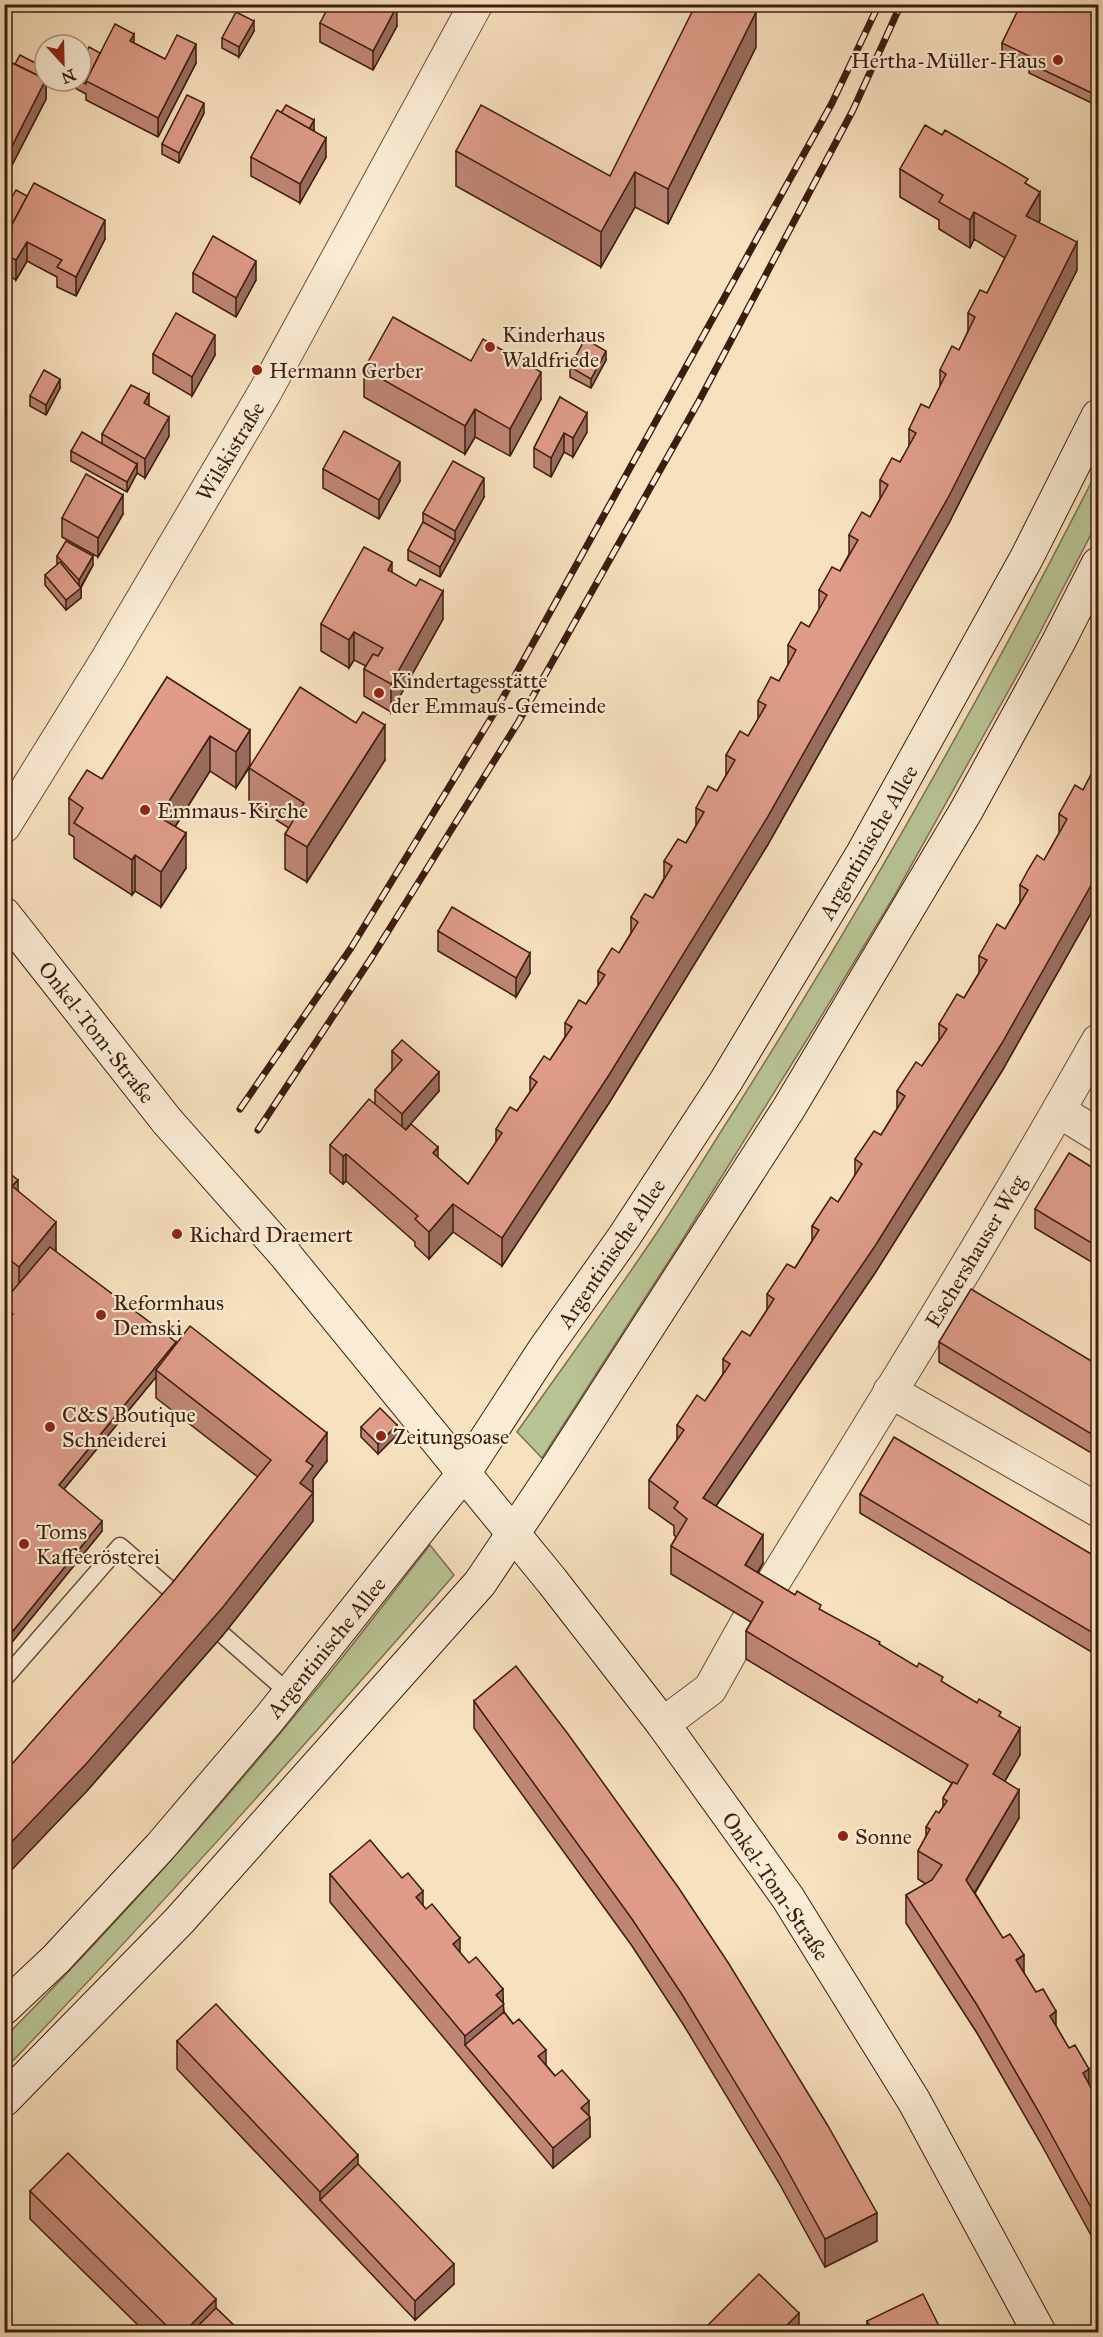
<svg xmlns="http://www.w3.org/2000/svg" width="1103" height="2337" font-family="'IM FELL Great Primer',serif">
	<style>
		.green { fill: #b9c495; stroke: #7c7052; stroke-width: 1.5 }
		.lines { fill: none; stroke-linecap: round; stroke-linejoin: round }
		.service-casing { stroke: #6c4d3a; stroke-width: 19 }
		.minor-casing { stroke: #6c4d3a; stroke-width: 35 }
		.secondary-casing { stroke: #3e1c0e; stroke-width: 35 }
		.service { stroke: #faecd5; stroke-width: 16 }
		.minor { stroke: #faecd5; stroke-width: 33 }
		.secondary { stroke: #faecd5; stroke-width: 33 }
		.rail-casing { stroke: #3e1c0e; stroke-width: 7 }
		.rail { stroke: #faecd5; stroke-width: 4.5; stroke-dasharray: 14; stroke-linecap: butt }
		.secondary-bridge-casing { stroke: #3e1c0e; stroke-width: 35; stroke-linecap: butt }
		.secondary-bridge { stroke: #faecd5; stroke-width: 33 }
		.wall { fill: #bf8676; stroke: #3e1c0e; stroke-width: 1.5 }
		.shaded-wall { fill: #9b6d60; stroke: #3e1c0e; stroke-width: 1.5 }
		.building { fill: #de9c89; stroke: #3e1c0e; stroke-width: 1.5 }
		.poi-dot { fill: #8f2418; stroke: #faecd5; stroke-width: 2 }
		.labels { text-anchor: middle; stroke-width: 4.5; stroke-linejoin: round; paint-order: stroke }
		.poi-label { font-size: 22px; fill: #3e1c0e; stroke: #faecd5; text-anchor: start }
		.street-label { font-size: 22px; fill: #3e1c0e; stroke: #faecd5 }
	</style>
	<rect width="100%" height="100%" fill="#f8e1bf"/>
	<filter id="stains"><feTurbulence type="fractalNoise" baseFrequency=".00333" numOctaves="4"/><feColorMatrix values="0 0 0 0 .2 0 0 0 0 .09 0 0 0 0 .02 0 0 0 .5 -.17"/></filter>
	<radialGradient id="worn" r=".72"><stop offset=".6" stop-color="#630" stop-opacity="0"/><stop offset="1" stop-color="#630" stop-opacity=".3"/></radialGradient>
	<g class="green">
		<path d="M 1098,469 L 1098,521 L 1024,663 L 893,898 L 816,1025 L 681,1242 L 542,1458 L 517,1432 C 565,1364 614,1297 660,1228 C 686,1189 710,1148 736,1108 C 867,901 987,688 1098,469 Z"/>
		<path d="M 430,1545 L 454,1575 C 307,1743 159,1909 5,2069 L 5,2037 C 111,1930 211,1818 306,1702 C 349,1651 389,1597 430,1545 Z"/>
	</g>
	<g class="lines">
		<g class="service-casing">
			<g id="service">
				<polyline points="223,1635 289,1693"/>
				<polyline points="4,1679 120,1546 181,1599"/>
			</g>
		</g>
		<g class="minor-casing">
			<g id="minor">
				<polyline points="4,826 107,660 265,392 476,4"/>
				<polyline points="1059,1111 1098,1135"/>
				<polyline points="890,1391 1098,1510"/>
				<path d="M 761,1602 C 876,1416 991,1231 1098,1041"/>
				<polyline points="663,1724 710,1689 748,1621"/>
			</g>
		</g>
		<g class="secondary-casing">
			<g id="secondary">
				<polyline points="4,914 167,1121"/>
				<polyline points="283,1252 552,1581 663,1724 788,1898 914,2101 1039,2332"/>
				<polyline points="4,2008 56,1959 160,1847 269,1719 464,1473 544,1350 624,1237 726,1081 863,853 1026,559 1098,416"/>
				<polyline points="4,2100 180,1920 480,1583 561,1462 789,1108 966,811 1058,643 1098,564"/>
			</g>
		</g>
		<use href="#service" class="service"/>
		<use href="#minor" class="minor"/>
		<use href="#secondary" class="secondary"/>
		<g class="rail-casing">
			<g id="rail">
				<polyline points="240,1109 351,948 496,710 832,103 879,4"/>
				<polyline points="258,1130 372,957 519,721 699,401 853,110 901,4"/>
			</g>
		</g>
		<use href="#rail" class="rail"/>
		<g class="secondary-bridge-casing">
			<polyline id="secondary-bridge" points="167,1121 283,1252"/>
		</g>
		<use href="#secondary-bridge" class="secondary-bridge"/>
	</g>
	<g class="wall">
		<polygon points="1098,9 1098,106 1029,73 1029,66 1002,53 1002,43"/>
		<polygon points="320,23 397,26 373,70 320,42"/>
		<polygon points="254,31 239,57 222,48 222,38"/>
		<polygon points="134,43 165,59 196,63 158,137 86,100 86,94 73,87 73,81 81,81 100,53"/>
		<polygon points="756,47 668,224 635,207 601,267 456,186 456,151 610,176"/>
		<polygon points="4,59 46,86 46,99 9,171 4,168"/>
		<polygon points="204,113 179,163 162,154 162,144"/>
		<polygon points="314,130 326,157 300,203 251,176 251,157"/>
		<polygon points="900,169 1028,185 1040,220 1038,222 1077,270 949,523 767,846 609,1103 502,1266 453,1232 429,1259 415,1246 415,1242 346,1181 343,1184 330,1173 330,1145 375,1104 375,1090 392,1071 392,1051 439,1091 405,1130 468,1184 496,1143 496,1129 517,1111 530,1092 530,1077 550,1060 565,1037 565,1023 586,1004 598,986 598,971 619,953 631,933 631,917 653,898 664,878 664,861 686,843 696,826 696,808 717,791 726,775 726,755 748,736 758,720 758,701 779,681 788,665 788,645 809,627 819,610 819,590 840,571 849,554 849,535 870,517 880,499 880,480 900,462 909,446 909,429 929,408 940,387 940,370 959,350 968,331 968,313 987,293 1005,258 974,239 970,248 939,229 939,220 900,197"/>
		<polygon points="4,211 105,239 76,296 57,287 57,277 27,261 16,280 4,273"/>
		<polygon points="193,273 256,280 236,317 193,292"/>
		<polygon points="153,354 215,355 192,396 153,373"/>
		<polygon points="606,360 591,388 570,377 570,367"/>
		<polygon points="364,369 541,399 510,456 475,437 465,454 364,397"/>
		<polygon points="60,388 46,415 30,406 30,396"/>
		<polygon points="560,397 587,432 573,457 564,452 551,477 534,467 534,448"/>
		<polygon points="149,406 169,436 145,478 137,473 127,492 71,461 71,451 102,443 102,434"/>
		<polygon points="323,469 400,481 379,519 323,488"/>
		<polygon points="484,497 440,577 408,560 408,550 423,522 423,513"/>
		<polygon points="123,514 98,557 62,537 62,518"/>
		<polygon points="57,556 93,565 81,588 81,598 66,610 45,585 45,575 57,565"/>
		<polygon points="392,573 443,619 391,712 364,696 364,669 366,666 354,660 349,668 321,651 321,624"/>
		<polygon points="167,677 250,765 385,760 307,882 285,869 285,834 289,828 249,803 249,768 236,788 210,771 175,827 186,868 161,907 135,891 132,895 74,858 74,837 69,834 69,798 102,779"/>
		<polygon points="1098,742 1098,901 1002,1071 875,1273 716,1506 763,1563 758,1573 1001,1717 1020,1755 1005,1781 1019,1818 975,1893 1056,2026 1098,2101 1098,2248 1040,2142 977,2033 906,1923 906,1895 926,1884 918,1879 918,1851 926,1836 926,1827 939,1813 943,1807 943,1798 952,1783 746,1659 746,1631 751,1622 671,1574 671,1546 676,1537 674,1535 674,1526 649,1508 649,1480 677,1440 677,1425 705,1401 723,1374 723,1359 750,1336 767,1310 767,1294 795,1268 812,1241 812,1226 838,1202 855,1176 855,1159 881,1135 897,1109 897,1091 922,1066 939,1041 939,1024 964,998 979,973 979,956 1005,929 1020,903 1020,885 1044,860 1059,833 1059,814 1083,790 1097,764 1097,745"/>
		<polygon points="438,931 530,973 516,997 438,951"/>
		<polygon points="4,1169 56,1250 55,1251 327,1461 313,1479 313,1521 223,1635 86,1792 173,1582 258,1477 156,1398 156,1377 64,1489 102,1531 4,1652 8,1320 4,1317 4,1301 13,1290 4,1283"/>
		<polygon points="1098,1171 1098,1266 1035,1228 1035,1209"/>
		<polygon points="939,1342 1098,1365 1098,1457 939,1362"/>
		<polygon points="361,1427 397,1435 378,1454 361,1437"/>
		<polygon points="860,1494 1098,1558 1098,1656 860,1513"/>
		<polygon points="474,1701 877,2241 825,2267 779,2183 683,2024 632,1946 474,1728"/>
		<polygon points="330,1874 423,1906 460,1953 503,2003 504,2012 546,2065 589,2116 590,2137 553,2168 330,1902"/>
		<polygon points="177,2041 358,2164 454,2284 415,2320 177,2069"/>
		<polygon points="30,2191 216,2308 241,2332 145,2332 30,2219"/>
		<polygon points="867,2321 942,2332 867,2332"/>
	</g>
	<g class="shaded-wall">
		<polygon points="397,6 397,26 373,70 373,51"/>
		<polygon points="756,12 756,47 668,224 668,189"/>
		<polygon points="254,21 254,31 239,57 239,47"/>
		<polygon points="134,34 134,53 130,41"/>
		<polygon points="196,44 196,63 158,137 158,118"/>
		<polygon points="45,81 49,81 46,86 46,99 9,171 9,152"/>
		<polygon points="204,103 204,113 179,163 179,153"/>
		<polygon points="314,120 314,130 305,145 305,135"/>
		<polygon points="326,138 326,157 300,203 300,184"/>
		<polygon points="635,172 635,207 601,267 601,232"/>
		<polygon points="1040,192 1040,220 1026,244 1026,216"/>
		<polygon points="974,212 974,239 970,248 970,220"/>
		<polygon points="105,220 105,239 76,296 76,277"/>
		<polygon points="27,242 27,261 16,280 16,260"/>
		<polygon points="1077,242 1077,270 949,523 767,846 609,1103 502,1266 502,1238"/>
		<polygon points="256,261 256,280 236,317 236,298"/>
		<polygon points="215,335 215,355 192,396 192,377"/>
		<polygon points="606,351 606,360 591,388 591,379"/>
		<polygon points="541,372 541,399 510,456 510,429"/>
		<polygon points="60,379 60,388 46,415 46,405"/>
		<polygon points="149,394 149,414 144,403"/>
		<polygon points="475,409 475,437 465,454 465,426"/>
		<polygon points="587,413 587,432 573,457 573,438"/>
		<polygon points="169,417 169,436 145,478 145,459"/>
		<polygon points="564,433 564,452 551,477 551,458"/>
		<polygon points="400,462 400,481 379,519 379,500"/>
		<polygon points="137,464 137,473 127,492 127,482"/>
		<polygon points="484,478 484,497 440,577 440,567 455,540 455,531"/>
		<polygon points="123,495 123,514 98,557 98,538"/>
		<polygon points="93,556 93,565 80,588 81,588 81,598 66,610 66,600 79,589 79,580"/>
		<polygon points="392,562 392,590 388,570"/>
		<polygon points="443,591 443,619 391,712 391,684"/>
		<polygon points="354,632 354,660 349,668 349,640"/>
		<polygon points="11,665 11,684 7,687 7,703 4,706 4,670"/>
		<polygon points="385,725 385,760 307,882 307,847"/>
		<polygon points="250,730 250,765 236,788 236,752"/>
		<polygon points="210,736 210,771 159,852 159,817"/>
		<polygon points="186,833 186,868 161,907 161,872"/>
		<polygon points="135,855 135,891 132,895 132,860"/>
		<polygon points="1098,873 1098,901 1002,1071 875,1273 703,1525 703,1498"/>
		<polygon points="530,953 530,973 516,997 516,978"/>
		<polygon points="439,1072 439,1091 402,1134 402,1114"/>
		<polygon points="438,1147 438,1175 433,1153"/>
		<polygon points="346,1154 346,1181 343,1184 343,1156"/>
		<polygon points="18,1180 18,1207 12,1186"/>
		<polygon points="453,1204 453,1232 429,1259 429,1232"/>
		<polygon points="56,1222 56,1250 19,1294 19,1267"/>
		<polygon points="176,1342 176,1352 156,1370 156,1377 59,1495 59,1485"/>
		<polygon points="397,1425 397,1435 378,1454 378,1444"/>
		<polygon points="327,1433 327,1461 313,1479 313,1521 223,1635 86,1792 4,1878 4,1850 300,1483 306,1461"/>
		<polygon points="102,1521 102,1531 4,1652 4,1642"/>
		<polygon points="763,1535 763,1563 746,1591 745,1565"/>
		<polygon points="1020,1728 1020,1755 993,1801 993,1774"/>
		<polygon points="1019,1790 1019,1818 966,1907 966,1880"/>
		<polygon points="423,1891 423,1919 416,1897"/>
		<polygon points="460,1938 460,1966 453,1944"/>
		<polygon points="1024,1955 1024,1983 1016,1960"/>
		<polygon points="503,1989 504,2032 465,2045 465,2036 496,1995"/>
		<polygon points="1056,2011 1056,2039 1050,2016"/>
		<polygon points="546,2050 546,2070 538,2056"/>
		<polygon points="1089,2069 1089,2096 1083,2073"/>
		<polygon points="589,2101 589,2119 590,2117 590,2137 553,2168 553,2148 581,2108"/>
		<polygon points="358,2155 358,2183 320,2200 320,2192"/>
		<polygon points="877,2213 877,2241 825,2267 825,2239"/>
		<polygon points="454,2264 454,2284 415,2320 415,2301"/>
		<polygon points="216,2299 216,2327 211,2332 184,2332"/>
		<polygon points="799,2313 799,2332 780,2332"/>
	</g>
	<g class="building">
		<polygon points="330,4 393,4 397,6 373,51 320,23"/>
		<polygon points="696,4 740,4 756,12 668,189 635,172 601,232 456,151 481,105 610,176"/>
		<polygon points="1021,4 1087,4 1098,10 1098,9 1098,96 1029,63 1031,57 1002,43"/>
		<polygon points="236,12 254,21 239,47 222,38"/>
		<polygon points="115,24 134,34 130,41 165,59 177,35 196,44 158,118 86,81"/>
		<polygon points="89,47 100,53 86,81 86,84 80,81 81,81 81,62"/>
		<polygon points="20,55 45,68 45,79 15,64"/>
		<polygon points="4,59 45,79 45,81 9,152 4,149"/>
		<polygon points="187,95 204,103 179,153 162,144"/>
		<polygon points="286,105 314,120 309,129 281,113"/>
		<polygon points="277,110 326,138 300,184 251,157"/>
		<polygon points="925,125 942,135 945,130 1028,179 1025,183 1040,192 1026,216 1077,242 949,496 767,818 609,1075 502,1238 453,1204 429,1232 415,1219 418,1216 346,1154 343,1156 330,1145 369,1099 406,1130 411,1124 438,1147 433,1153 468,1184 502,1133 496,1129 510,1107 517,1111 537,1082 530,1077 544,1056 550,1060 572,1027 565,1023 579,1000 586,1004 605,975 598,971 612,948 619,953 638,922 631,917 645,894 653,898 672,866 664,861 678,839 686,843 704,812 696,808 708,786 717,791 735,760 726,755 740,731 748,736 766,705 758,701 771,677 779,681 796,650 788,645 801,622 809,627 827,595 819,590 832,567 840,571 858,540 849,535 862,512 870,517 888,485 880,480 892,458 900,462 916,433 909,429 921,404 929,408 946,374 940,370 952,346 959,350 975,317 968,313 980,290 987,293 1016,236 974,212 970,220 939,202 943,195 900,169"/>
		<polygon points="34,183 105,220 76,277 57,267 62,260 27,242 16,260 4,254 4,230 8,232"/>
		<polygon points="16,190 27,196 12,224 4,220 4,211"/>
		<polygon points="213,236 256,261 236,298 193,273"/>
		<polygon points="176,313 215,335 192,377 153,354"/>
		<polygon points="393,317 471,361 483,339 541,372 510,429 475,409 465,426 364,369"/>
		<polygon points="585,339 606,351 591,379 570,367"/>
		<polygon points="44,370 60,379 46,405 30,396"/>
		<polygon points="131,385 149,394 144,403 169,417 145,459 102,434"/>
		<polygon points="560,397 587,413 573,438 564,433 551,458 534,448"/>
		<polygon points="344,431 400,462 379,500 323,469"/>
		<polygon points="82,432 137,464 127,482 71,451"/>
		<polygon points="453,461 484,478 455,531 423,513"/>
		<polygon points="86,474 123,495 98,538 62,518"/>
		<polygon points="423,522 455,540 440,567 408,550"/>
		<polygon points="66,541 93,556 79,580 57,556"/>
		<polygon points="364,547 392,562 388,570 416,586 420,579 443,591 391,684 364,669 373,654 378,656 383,648 354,632 349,640 321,624"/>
		<polygon points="60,562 81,588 66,600 45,575"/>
		<polygon points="4,657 11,665 4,670"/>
		<polygon points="167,677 250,730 236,752 210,736 159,817 186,833 161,872 135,855 132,860 74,823 83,808 69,798 87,770 102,779"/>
		<polygon points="300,687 356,723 363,712 385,725 307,847 285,834 304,803 249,768"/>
		<polygon points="1098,761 1098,873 1002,1043 875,1246 703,1498 763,1535 745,1565 795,1595 797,1591 821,1605 819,1609 880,1642 879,1644 917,1667 919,1663 943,1677 941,1681 977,1703 979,1699 1001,1712 999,1716 1020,1728 993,1774 1019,1790 966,1880 1003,1938 1010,1934 1024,1955 1016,1960 1036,1992 1043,1989 1056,2011 1050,2016 1069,2048 1075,2045 1089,2069 1083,2073 1098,2101 1098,2220 1040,2114 977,2005 906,1895 932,1880 942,1865 918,1851 930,1829 926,1827 936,1811 939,1813 947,1801 943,1798 953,1782 957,1784 968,1765 746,1631 763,1602 671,1546 687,1519 674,1508 678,1502 649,1480 684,1430 677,1425 697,1395 705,1401 730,1364 723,1359 742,1331 750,1336 774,1299 767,1294 787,1264 795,1268 819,1230 812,1226 831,1197 838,1202 862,1164 855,1159 874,1131 881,1135 905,1096 897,1091 916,1062 922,1066 947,1029 939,1024 957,994 964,998 987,960 979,956 997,924 1005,929 1028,890 1020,885 1028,870 1037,855 1044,860 1067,819 1059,814 1075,785 1083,790"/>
		<polygon points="452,907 530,953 516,978 438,931"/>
		<polygon points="402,1040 439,1072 402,1114 375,1090 402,1060 392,1051"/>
		<polygon points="1069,1153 1098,1171 1098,1247 1035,1209"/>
		<polygon points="4,1169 18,1180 12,1186 56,1222 19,1267 4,1255"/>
		<polygon points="50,1247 176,1342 59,1485 102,1521 4,1642 4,1325 13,1314 4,1307 4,1301"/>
		<polygon points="971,1289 1098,1365 1098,1438 939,1342"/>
		<polygon points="190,1326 327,1433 306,1461 313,1466 300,1483 313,1493 223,1607 86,1764 4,1850 4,1773 173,1582 271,1460 156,1370"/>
		<polygon points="380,1408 397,1425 378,1444 361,1427"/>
		<polygon points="894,1437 1098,1558 1098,1636 860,1494"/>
		<polygon points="516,1666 568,1734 678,1887 729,1964 828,2126 877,2213 825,2239 779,2155 683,1996 632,1919 474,1701"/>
		<polygon points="370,1840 402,1878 408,1873 423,1891 416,1897 426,1909 432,1904 460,1938 453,1944 469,1963 476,1957 503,1989 496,1995 504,2004 465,2036 330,1874"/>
		<polygon points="216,2004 358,2155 320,2192 177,2041"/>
		<polygon points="504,2012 513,2024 519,2019 546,2050 538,2056 555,2076 562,2070 589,2101 581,2108 590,2117 553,2148 465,2045"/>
		<polygon points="68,2153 216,2299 184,2332 173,2332 30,2191"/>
		<polygon points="358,2164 454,2264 415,2301 320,2200"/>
		<polygon points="759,2274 799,2313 780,2332 701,2332"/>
		<polygon points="923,2294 942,2332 873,2332 867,2321"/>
		<polygon points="216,2308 241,2332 192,2332"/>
	</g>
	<g class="poi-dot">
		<circle cx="1058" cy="60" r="6"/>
		<circle cx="490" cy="347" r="6"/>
		<circle cx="257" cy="370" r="6"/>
		<circle cx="379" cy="693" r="6"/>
		<circle cx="145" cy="810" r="6"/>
		<circle cx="177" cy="1234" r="6"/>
		<circle cx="101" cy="1315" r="6"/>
		<circle cx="50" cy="1427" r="6"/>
		<circle cx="381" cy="1436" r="6"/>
		<circle cx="24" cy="1544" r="6"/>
		<circle cx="843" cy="1836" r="6"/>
	</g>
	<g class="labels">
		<g class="poi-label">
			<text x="1046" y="68" text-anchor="end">Hertha-Müller-Haus</text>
			<text x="502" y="342">Kinderhaus<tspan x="502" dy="25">Waldfriede</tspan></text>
			<text x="269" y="378">Hermann Gerber</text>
			<text x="391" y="688">Kindertagesstätte<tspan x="391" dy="25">der Emmaus-Gemeinde</tspan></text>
			<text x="157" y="818">Emmaus-Kirche</text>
			<text x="189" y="1242">Richard Draemert</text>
			<text x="113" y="1310">Reformhaus<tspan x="113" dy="25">Demski</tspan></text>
			<text x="62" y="1422">C&amp;S Boutique<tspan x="62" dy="25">Schneiderei</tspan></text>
			<text x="393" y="1444">Zeitungsoase</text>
			<text x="36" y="1539">Toms<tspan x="36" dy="25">Kaffeerösterei</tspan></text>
			<text x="855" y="1844">Sonne</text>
		</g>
		<g class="street-label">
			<text transform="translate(230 451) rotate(-59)" y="8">Wilskistraße</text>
			<text transform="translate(868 842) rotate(-60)" y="8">Argentinische Allee</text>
			<text transform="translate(97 1032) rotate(52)" y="8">Onkel-Tom-Straße</text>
			<text transform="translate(975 1251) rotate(-59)" y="8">Eschershauser Weg</text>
			<text transform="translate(611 1253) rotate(-56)" y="8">Argentinische Allee</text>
			<text transform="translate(326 1647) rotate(-51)" y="8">Argentinische Allee</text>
			<text transform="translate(776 1886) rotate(56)" y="8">Onkel-Tom-Straße</text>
		</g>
	</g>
	<rect width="1103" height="2337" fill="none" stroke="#f8e1bf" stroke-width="24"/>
	<rect x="6" y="6" width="1091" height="2325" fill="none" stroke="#3e1c0e" stroke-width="3"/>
	<rect x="12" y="12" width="1079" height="2313" fill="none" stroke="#3e1c0e" stroke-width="1.5"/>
	<g transform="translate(63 63) rotate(158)"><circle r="28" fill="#faecd5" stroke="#af9985" stroke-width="1.5"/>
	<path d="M0-4.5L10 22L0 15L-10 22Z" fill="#8f2418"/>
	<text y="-9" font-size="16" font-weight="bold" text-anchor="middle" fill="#3e1c0e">N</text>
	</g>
	<rect width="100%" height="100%" filter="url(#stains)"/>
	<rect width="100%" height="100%" fill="url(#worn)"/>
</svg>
